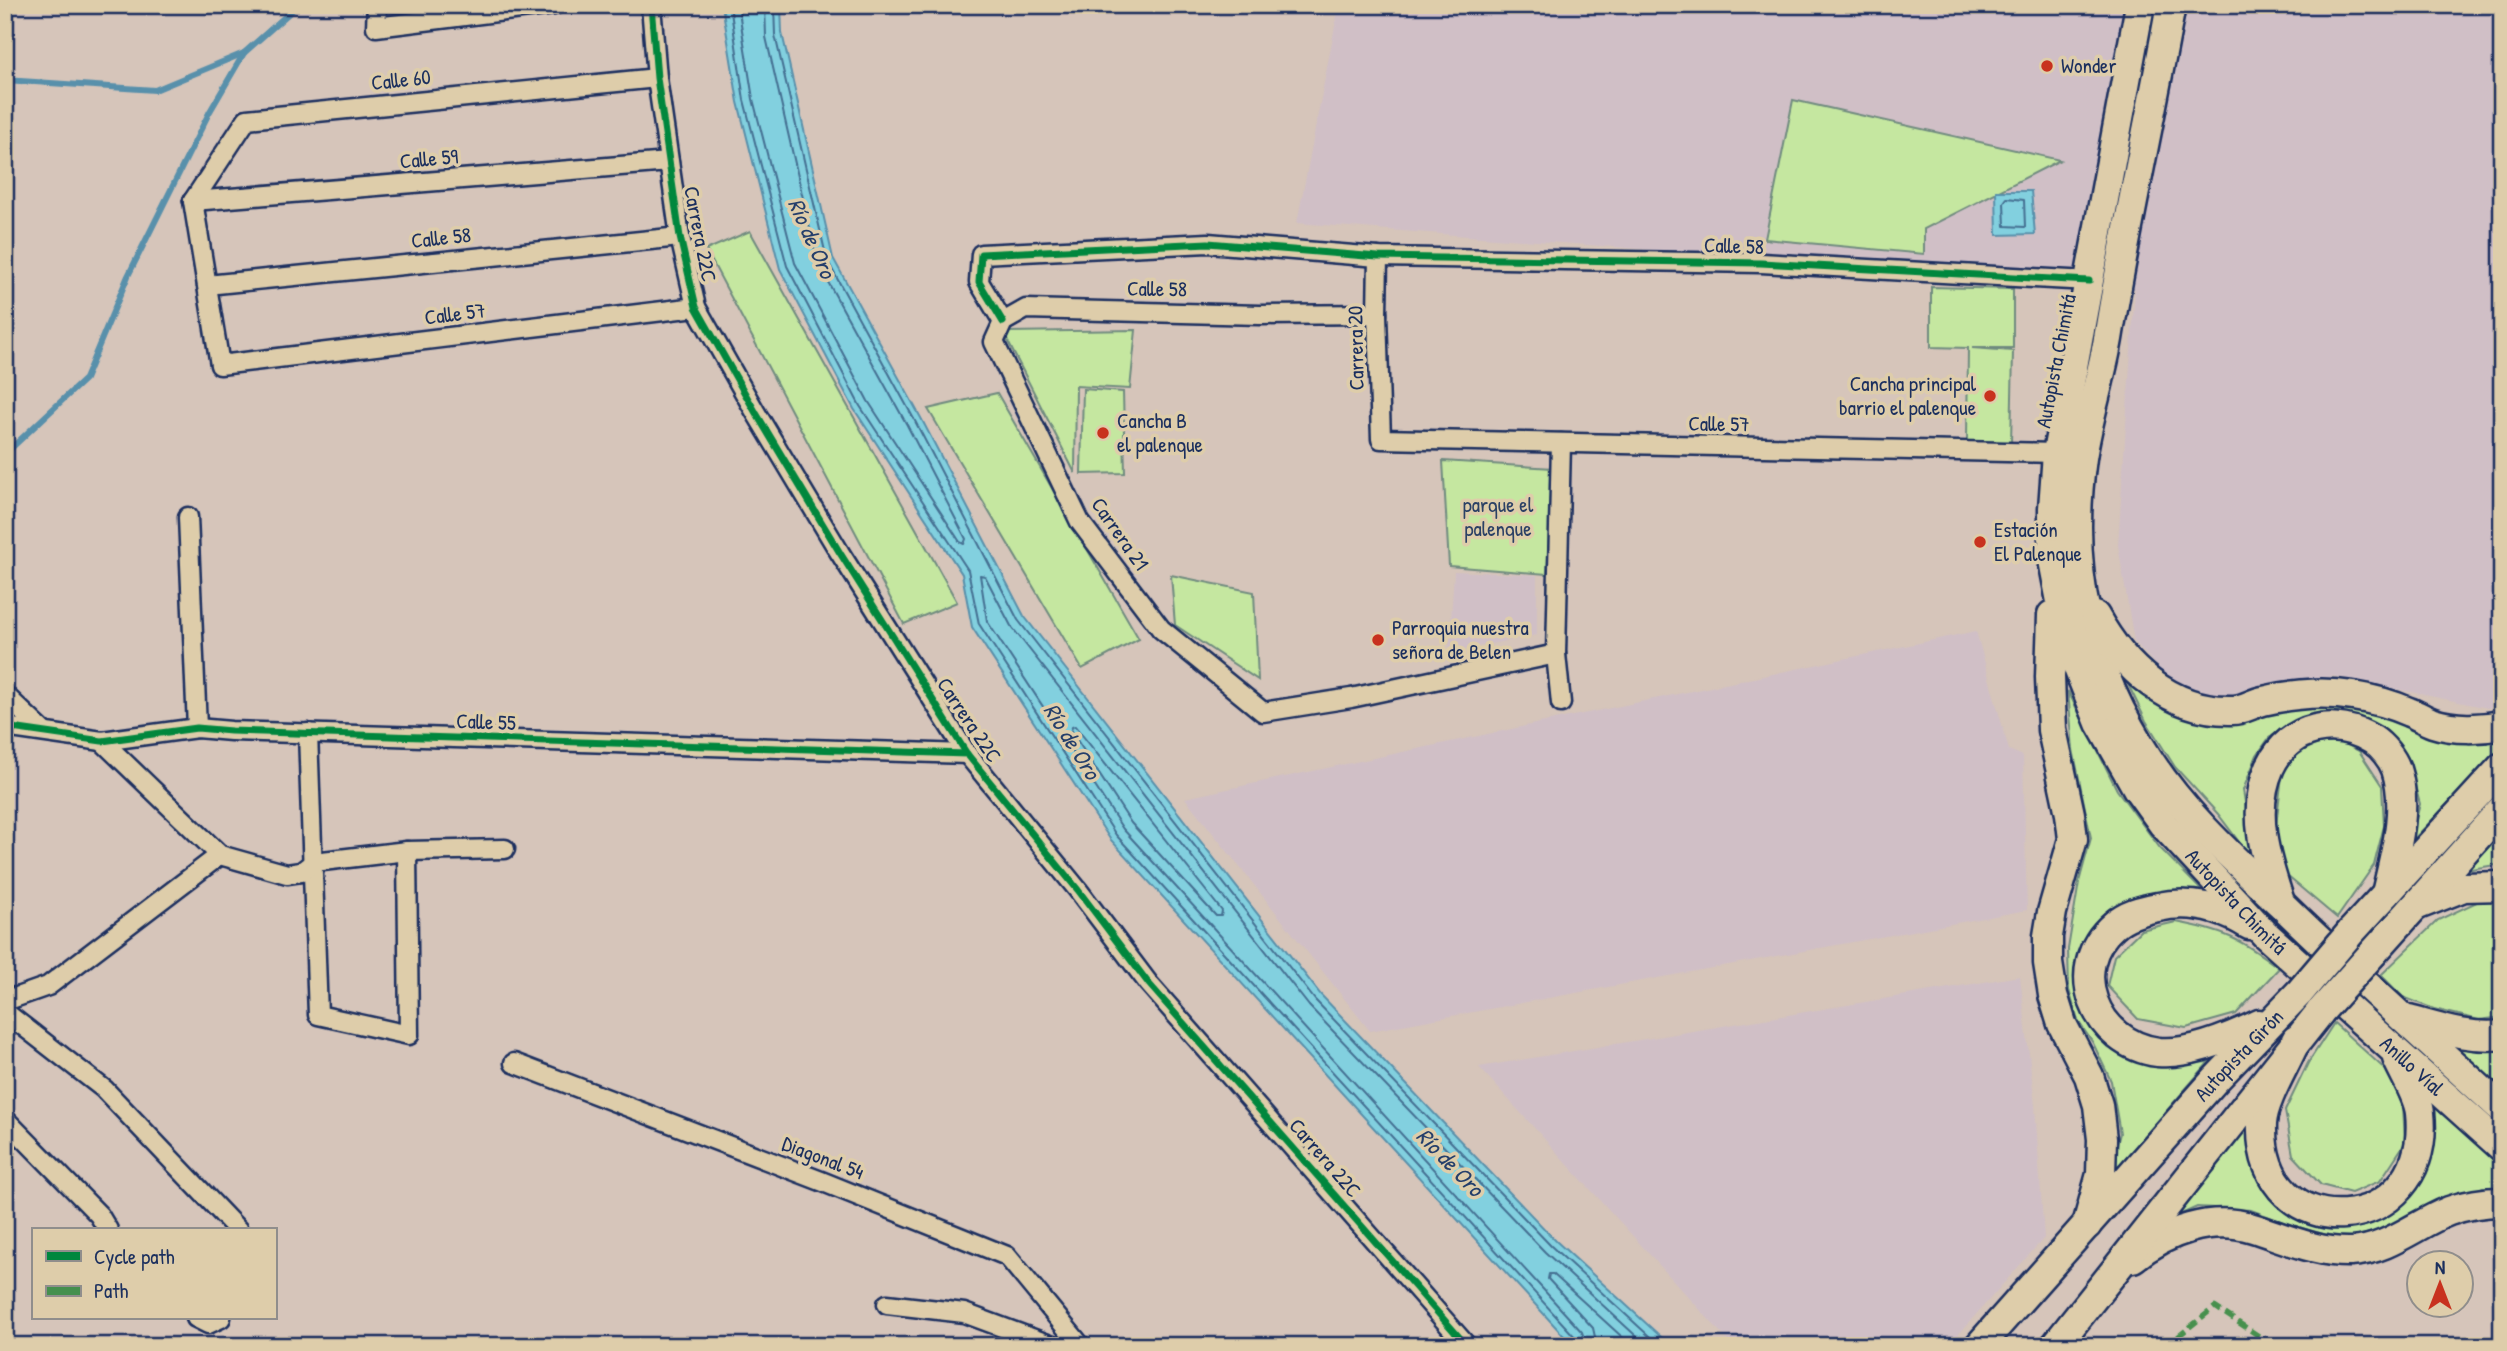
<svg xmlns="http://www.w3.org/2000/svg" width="2507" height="1351" font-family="'Patrick Hand',sans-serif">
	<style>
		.built { fill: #d0bfc6 }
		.green { fill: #c5e7a0; stroke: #708b7f; stroke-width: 2 }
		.water { fill: #82d0df; stroke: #5990ab; stroke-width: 2 }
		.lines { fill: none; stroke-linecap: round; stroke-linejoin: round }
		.shore { stroke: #446f92; stroke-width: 2 }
		.stream { stroke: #5990ab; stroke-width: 6 }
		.minor-casing { stroke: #1b2f5e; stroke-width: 23 }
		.trunk-casing { stroke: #1b2f5e; stroke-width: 33 }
		.minor { stroke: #decdaa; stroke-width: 18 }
		.trunk { stroke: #decdaa; stroke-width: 28 }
		.trunk-bridge-casing { stroke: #1b2f5e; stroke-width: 33; stroke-linecap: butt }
		.trunk-bridge { stroke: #decdaa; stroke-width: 28 }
		.quiet { stroke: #46904e; stroke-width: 5; stroke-dasharray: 10 5; stroke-linecap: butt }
		.cycleway-casing { stroke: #decdaa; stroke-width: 11 }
		.cycleway { stroke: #00873e; stroke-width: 7 }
		.poi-dot { fill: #c8321e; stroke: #decdaa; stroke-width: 2.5 }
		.labels { text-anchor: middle; stroke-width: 7; stroke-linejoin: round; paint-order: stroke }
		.poi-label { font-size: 21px; fill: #1b2f5e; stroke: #decdaa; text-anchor: start }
		.street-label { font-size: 21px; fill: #1b2f5e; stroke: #decdaa }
		.park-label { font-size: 21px; fill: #2c4165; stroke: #decdaa }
		.water-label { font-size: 23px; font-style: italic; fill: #253f6b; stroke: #decdaa }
	</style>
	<rect width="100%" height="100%" fill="#d6c5ba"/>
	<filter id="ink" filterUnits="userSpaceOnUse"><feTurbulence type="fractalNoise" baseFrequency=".0143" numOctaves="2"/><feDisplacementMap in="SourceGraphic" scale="14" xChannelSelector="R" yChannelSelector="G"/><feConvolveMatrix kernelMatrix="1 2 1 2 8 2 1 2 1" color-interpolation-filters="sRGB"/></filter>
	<g filter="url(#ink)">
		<g class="built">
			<polygon points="1339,5 2502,5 2502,704 2488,708 2333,676 2252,700 2176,689 2134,641 2118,545 2135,289 2063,281 1297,223"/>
			<polygon points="1454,571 1537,575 1537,635 1449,652"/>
			<polygon points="1976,631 2009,750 2023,756 2027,910 1370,1031 1185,798"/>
			<polygon points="2020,976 2035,1106 2044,1238 1948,1346 1733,1346 1479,1067"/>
		</g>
		<g class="green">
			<polygon points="1793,100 2060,160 1924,229 1924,254 1765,239"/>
			<polygon points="750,231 957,602 904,624 706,250"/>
			<polygon points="1931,287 2013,289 2013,348 1972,348 2013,351 2011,444 1967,441 1968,348 1931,347"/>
			<polygon points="1136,330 1130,389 1076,386 1075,473 1003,332"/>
			<polygon points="1083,389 1123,392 1125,473 1081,474"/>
			<polygon points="997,393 1139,639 1082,669 928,409"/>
			<polygon points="1443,461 1553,468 1547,574 1449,566"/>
			<polygon points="1171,575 1254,592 1258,680 1175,625"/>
			<polygon points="2122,672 2129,685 2158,705 2232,725 2259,718 2286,706 2337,705 2390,712 2426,736 2472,742 2502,741 2502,747 2410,843 2420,804 2407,756 2387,734 2322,717 2291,723 2269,738 2257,755 2243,790 2255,863 2218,814 2175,767 2146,721"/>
			<path d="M 2068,691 L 2117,790 L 2160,848 L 2208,897 C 2145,881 2087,900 2081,973 C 2081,981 2083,991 2085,1000 L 2175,1064 L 2209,1062 L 2109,1177 L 2120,1133 L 2111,1081 L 2093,1043 L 2078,1021 L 2069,990 L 2068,949 L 2079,882 L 2091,838 L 2073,749 Z"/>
			<polygon points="2342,742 2359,751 2382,786 2384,826 2374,865 2337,918 2287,876 2274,842 2282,776 2292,755 2320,743"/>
			<polygon points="2502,828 2502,867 2495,865 2465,870"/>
			<polygon points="2481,900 2502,903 2502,1017 2479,1020 2434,1009 2403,997 2381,975 2438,920"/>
			<path d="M 2176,922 C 2224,931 2241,939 2279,968 L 2236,1014 L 2186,1028 L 2138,1019 L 2107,986 L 2114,956 L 2141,930 Z"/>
			<polygon points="2334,1023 2388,1072 2403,1106 2405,1143 2380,1181 2351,1193 2321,1185 2293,1155 2285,1111 2308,1063"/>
			<polygon points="2447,1042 2502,1045 2502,1093"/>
			<polygon points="2427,1100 2502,1166 2502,1190 2483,1187 2394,1226 2345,1240 2291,1225 2251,1210 2197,1207 2170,1219 2258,1104 2251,1145 2269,1194 2298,1214 2326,1224 2361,1224 2401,1204 2423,1171 2432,1144"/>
		</g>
		<g class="water">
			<polygon points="722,5 781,5 782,33 833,258 921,418 1024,616 1321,995 1556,1241 1671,1346 1573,1346 1110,839 972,627 962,574 854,409 780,269 738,102"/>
			<polygon points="1996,191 2031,191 2035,234 1997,235"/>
		</g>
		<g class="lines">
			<g class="shore">
				<polyline points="730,5 744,100 787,266 860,406 968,570 979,624 1116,835 1576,1338 1578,1346"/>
				<polyline points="738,5 753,99 795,263 868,401 960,542 964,544 966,539 907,425 818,264 766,37 765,5"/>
				<polyline points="774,5 775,35 827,260 915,421 1018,620 1315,1000 1551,1246 1660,1346"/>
				<polygon points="2007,198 2024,200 2025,227 2005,226 2004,202"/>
				<polygon points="1075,726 1222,911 1221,916 1216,916 1131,823 1071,731 1072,727"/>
				<polyline points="1587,1346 1582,1332 1123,829 987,621 980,575 985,576 1011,626 1309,1006 1545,1252 1647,1346"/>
				<polyline points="1597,1346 1593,1328 1548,1279 1549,1274 1553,1274 1632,1346"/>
			</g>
			<g class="stream">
				<polyline points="5,80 155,90 244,53 298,5"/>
				<polyline points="5,454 85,379 128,276 209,113 244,53"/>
			</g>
			<g class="minor-casing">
				<g id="minor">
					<polyline points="377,5 376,27 554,5"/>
					<polyline points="651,5 657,78 680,237 696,307 756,413 840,553 967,754 1078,890 1149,984 1467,1346"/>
					<polyline points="193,201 220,365 696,307"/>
					<polyline points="193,201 247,119 657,78"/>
					<polyline points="193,201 669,162"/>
					<polyline points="1378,257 1377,314 1381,439 2057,453"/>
					<polyline points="207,285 680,237"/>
					<polyline points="1377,314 1260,315 1026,309 1003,322 994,342 1080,522 1161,629 1263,712 1351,698 1556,654"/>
					<polyline points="1003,322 979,282 981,254 1208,243 1378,257 1761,263 2089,281"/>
					<polyline points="1561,443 1556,654 1561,703"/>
					<polyline points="188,517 197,728"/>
					<polyline points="5,695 44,732"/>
					<polyline points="5,727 102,741 197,728 231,731 967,754"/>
					<polyline points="308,733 318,1015 409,1035 407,851"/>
					<polyline points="102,741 220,855 287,874 301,872 314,862 407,851 505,849"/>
					<polyline points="5,996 14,998 48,986 220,855"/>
					<polyline points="5,1012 104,1089 238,1230"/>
					<polyline points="514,1063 821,1181 1007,1256 1081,1346"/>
					<polyline points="5,1119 99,1215 108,1230"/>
					<polyline points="887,1304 964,1313 1053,1346"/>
					<polyline points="196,1318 208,1324 221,1318"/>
				</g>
			</g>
			<g class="trunk-casing">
				<g id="trunk">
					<path id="s1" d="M 2140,5 L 2057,453 L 2053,508 L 2053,560 L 2070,648 L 2100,723 L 2137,788 L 2163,824 L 2265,934 L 2502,1147"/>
					<path d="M 2171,5 C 2151,117 2126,227 2108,339 C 2101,379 2088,418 2082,458 C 2066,571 2088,668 2151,763 C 2186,816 2235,860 2281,904 C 2353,974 2428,1041 2502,1109"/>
					<polyline points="2052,615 2050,677 2052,730 2070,814 2073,839 2052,912 2048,936 2048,963 2053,995 2062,1024 2089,1076 2098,1105 2102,1139 2101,1174 2087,1225"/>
					<path d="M 2095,616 C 2123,667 2170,712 2233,710 C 2243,710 2253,703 2263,701 C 2292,694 2323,691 2353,696 C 2372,699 2391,704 2409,712 C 2417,715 2425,720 2433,723 C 2454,730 2481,729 2502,725"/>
					<path d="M 2280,902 C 2266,860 2250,811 2270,767 C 2290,725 2336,717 2373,740 C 2382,746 2392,758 2396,769 C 2409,809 2395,854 2386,894"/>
					<polyline points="2418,905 2464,887 2502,886"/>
					<path d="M 2249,925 C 2222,908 2190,900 2158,907 C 2142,910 2126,914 2114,925 C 2064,968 2095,1044 2158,1052 C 2189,1055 2232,1037 2259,1024"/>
					<polyline points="2351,932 2502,767"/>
					<polyline points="2373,953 2502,809"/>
					<path d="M 2409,1020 C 2439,1028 2470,1039 2502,1035"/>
					<path d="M 2296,1040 C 2287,1063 2263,1100 2262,1124 C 2258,1252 2433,1240 2420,1113 C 2418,1095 2404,1075 2397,1058"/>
					<path d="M 2133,1258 C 2166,1231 2211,1215 2253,1228 C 2285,1238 2317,1253 2351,1252 C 2388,1250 2416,1224 2449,1211 C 2466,1205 2484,1202 2502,1202"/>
					<path id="s2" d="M 1979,1346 L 2215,1080 L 2300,992"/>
					<polyline points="2055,1346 2321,1011"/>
				</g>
			</g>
			<use href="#minor" class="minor"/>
			<use href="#trunk" class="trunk"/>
			<g class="trunk-bridge-casing">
				<g id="trunk-bridge">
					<polyline points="2300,992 2351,932"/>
					<polyline points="2321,1011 2373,953"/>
				</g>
			</g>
			<use href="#trunk-bridge" class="trunk-bridge"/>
			<polyline class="quiet" points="2166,1346 2215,1307 2265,1340 2267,1346"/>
			<g class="cycleway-casing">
				<g id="cycleway">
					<polyline points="651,5 657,78 680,237 696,307 756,413 840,553 967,754 1078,890 1149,984 1467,1346"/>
					<polyline points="1003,322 979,282 981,254 1208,243 1378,257 1761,263 2089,281"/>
					<polyline points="5,727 102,741 197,728 231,731 967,754"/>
				</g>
			</g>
			<use href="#cycleway" class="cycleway"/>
		</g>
	</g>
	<g class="poi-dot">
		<circle cx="2047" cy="66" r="7"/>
		<circle cx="1990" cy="396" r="7"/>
		<circle cx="1103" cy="433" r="7"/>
		<circle cx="1980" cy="542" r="7"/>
		<circle cx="1378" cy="640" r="7"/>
	</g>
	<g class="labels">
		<g class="poi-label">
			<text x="2061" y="73">Wonder</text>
			<text x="1976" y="391" text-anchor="end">Cancha principal<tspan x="1976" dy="24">barrio el palenque</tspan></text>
			<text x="1117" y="428">Cancha B<tspan x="1117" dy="24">el palenque</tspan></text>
			<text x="1994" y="537">Estación<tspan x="1994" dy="24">El Palenque</tspan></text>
			<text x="1392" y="635">Parroquia nuestra<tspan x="1392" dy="24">señora de Belen</tspan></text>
		</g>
		<g class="street-label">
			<text transform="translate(401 80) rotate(-6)" y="7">Calle 60</text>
			<text transform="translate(429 159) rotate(-5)" y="7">Calle 59</text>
			<text transform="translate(700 234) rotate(79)" y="7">Carrera 22C</text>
			<text transform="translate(441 238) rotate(-6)" y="7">Calle 58</text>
			<text transform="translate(1734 246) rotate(2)" y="7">Calle 58</text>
			<text transform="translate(1157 289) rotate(1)" y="7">Calle 58</text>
			<text transform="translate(455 314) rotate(-7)" y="7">Calle 57</text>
			<text transform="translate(1356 348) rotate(-91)" y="7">Carrera 20</text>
			<text transform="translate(2056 361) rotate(-79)" y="7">Autopista Chimitá</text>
			<text transform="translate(1719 424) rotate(1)" y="7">Calle 57</text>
			<text transform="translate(1120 534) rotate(55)" y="7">Carrera 21</text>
			<text transform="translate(969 720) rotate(56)" y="7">Carrera 22C</text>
			<text transform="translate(486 722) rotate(2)" y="7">Calle 55</text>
			<text dy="7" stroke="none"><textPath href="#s1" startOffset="959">Autopista Chimitá</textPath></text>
			<text dy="7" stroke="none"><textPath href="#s2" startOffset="390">Autopista Girón</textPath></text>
			<text dy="7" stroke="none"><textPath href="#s1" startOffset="1200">Anillo Víal</textPath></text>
			<text transform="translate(823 1158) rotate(21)" y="7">Diagonal 54</text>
			<text transform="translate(1325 1158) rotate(49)" y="7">Carrera 22C</text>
		</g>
		<g class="park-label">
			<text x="1498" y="512">parque el<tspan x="1498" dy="24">palenque</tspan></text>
		</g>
		<g class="water-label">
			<text transform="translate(812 238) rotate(66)" y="8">Río de Oro</text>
			<text transform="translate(1072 741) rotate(58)" y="8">Río de Oro</text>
			<text transform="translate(1450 1162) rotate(46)" y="8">Río de Oro</text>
		</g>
	</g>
	<rect width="2507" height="1351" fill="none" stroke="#decdaa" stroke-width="28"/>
	<rect x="14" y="14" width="2479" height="1323" fill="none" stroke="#1b2f5e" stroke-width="2.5" filter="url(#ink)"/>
	<rect x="32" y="1228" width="245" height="91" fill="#decdaa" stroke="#908e8c" stroke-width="2"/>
	<rect x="46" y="1251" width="35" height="10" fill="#00873e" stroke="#908e8c" stroke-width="2"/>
	<text x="94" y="1264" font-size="21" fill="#1b2f5e">Cycle path</text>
	<rect x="46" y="1286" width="35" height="10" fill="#46904e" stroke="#908e8c" stroke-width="2"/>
	<text x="94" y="1298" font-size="21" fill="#1b2f5e">Path</text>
	<g transform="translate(2440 1284)"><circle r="33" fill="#decdaa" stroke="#908e8c" stroke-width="2"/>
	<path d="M0-5L12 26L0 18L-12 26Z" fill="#c8321e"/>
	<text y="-10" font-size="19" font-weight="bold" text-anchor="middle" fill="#1b2f5e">N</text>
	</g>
</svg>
